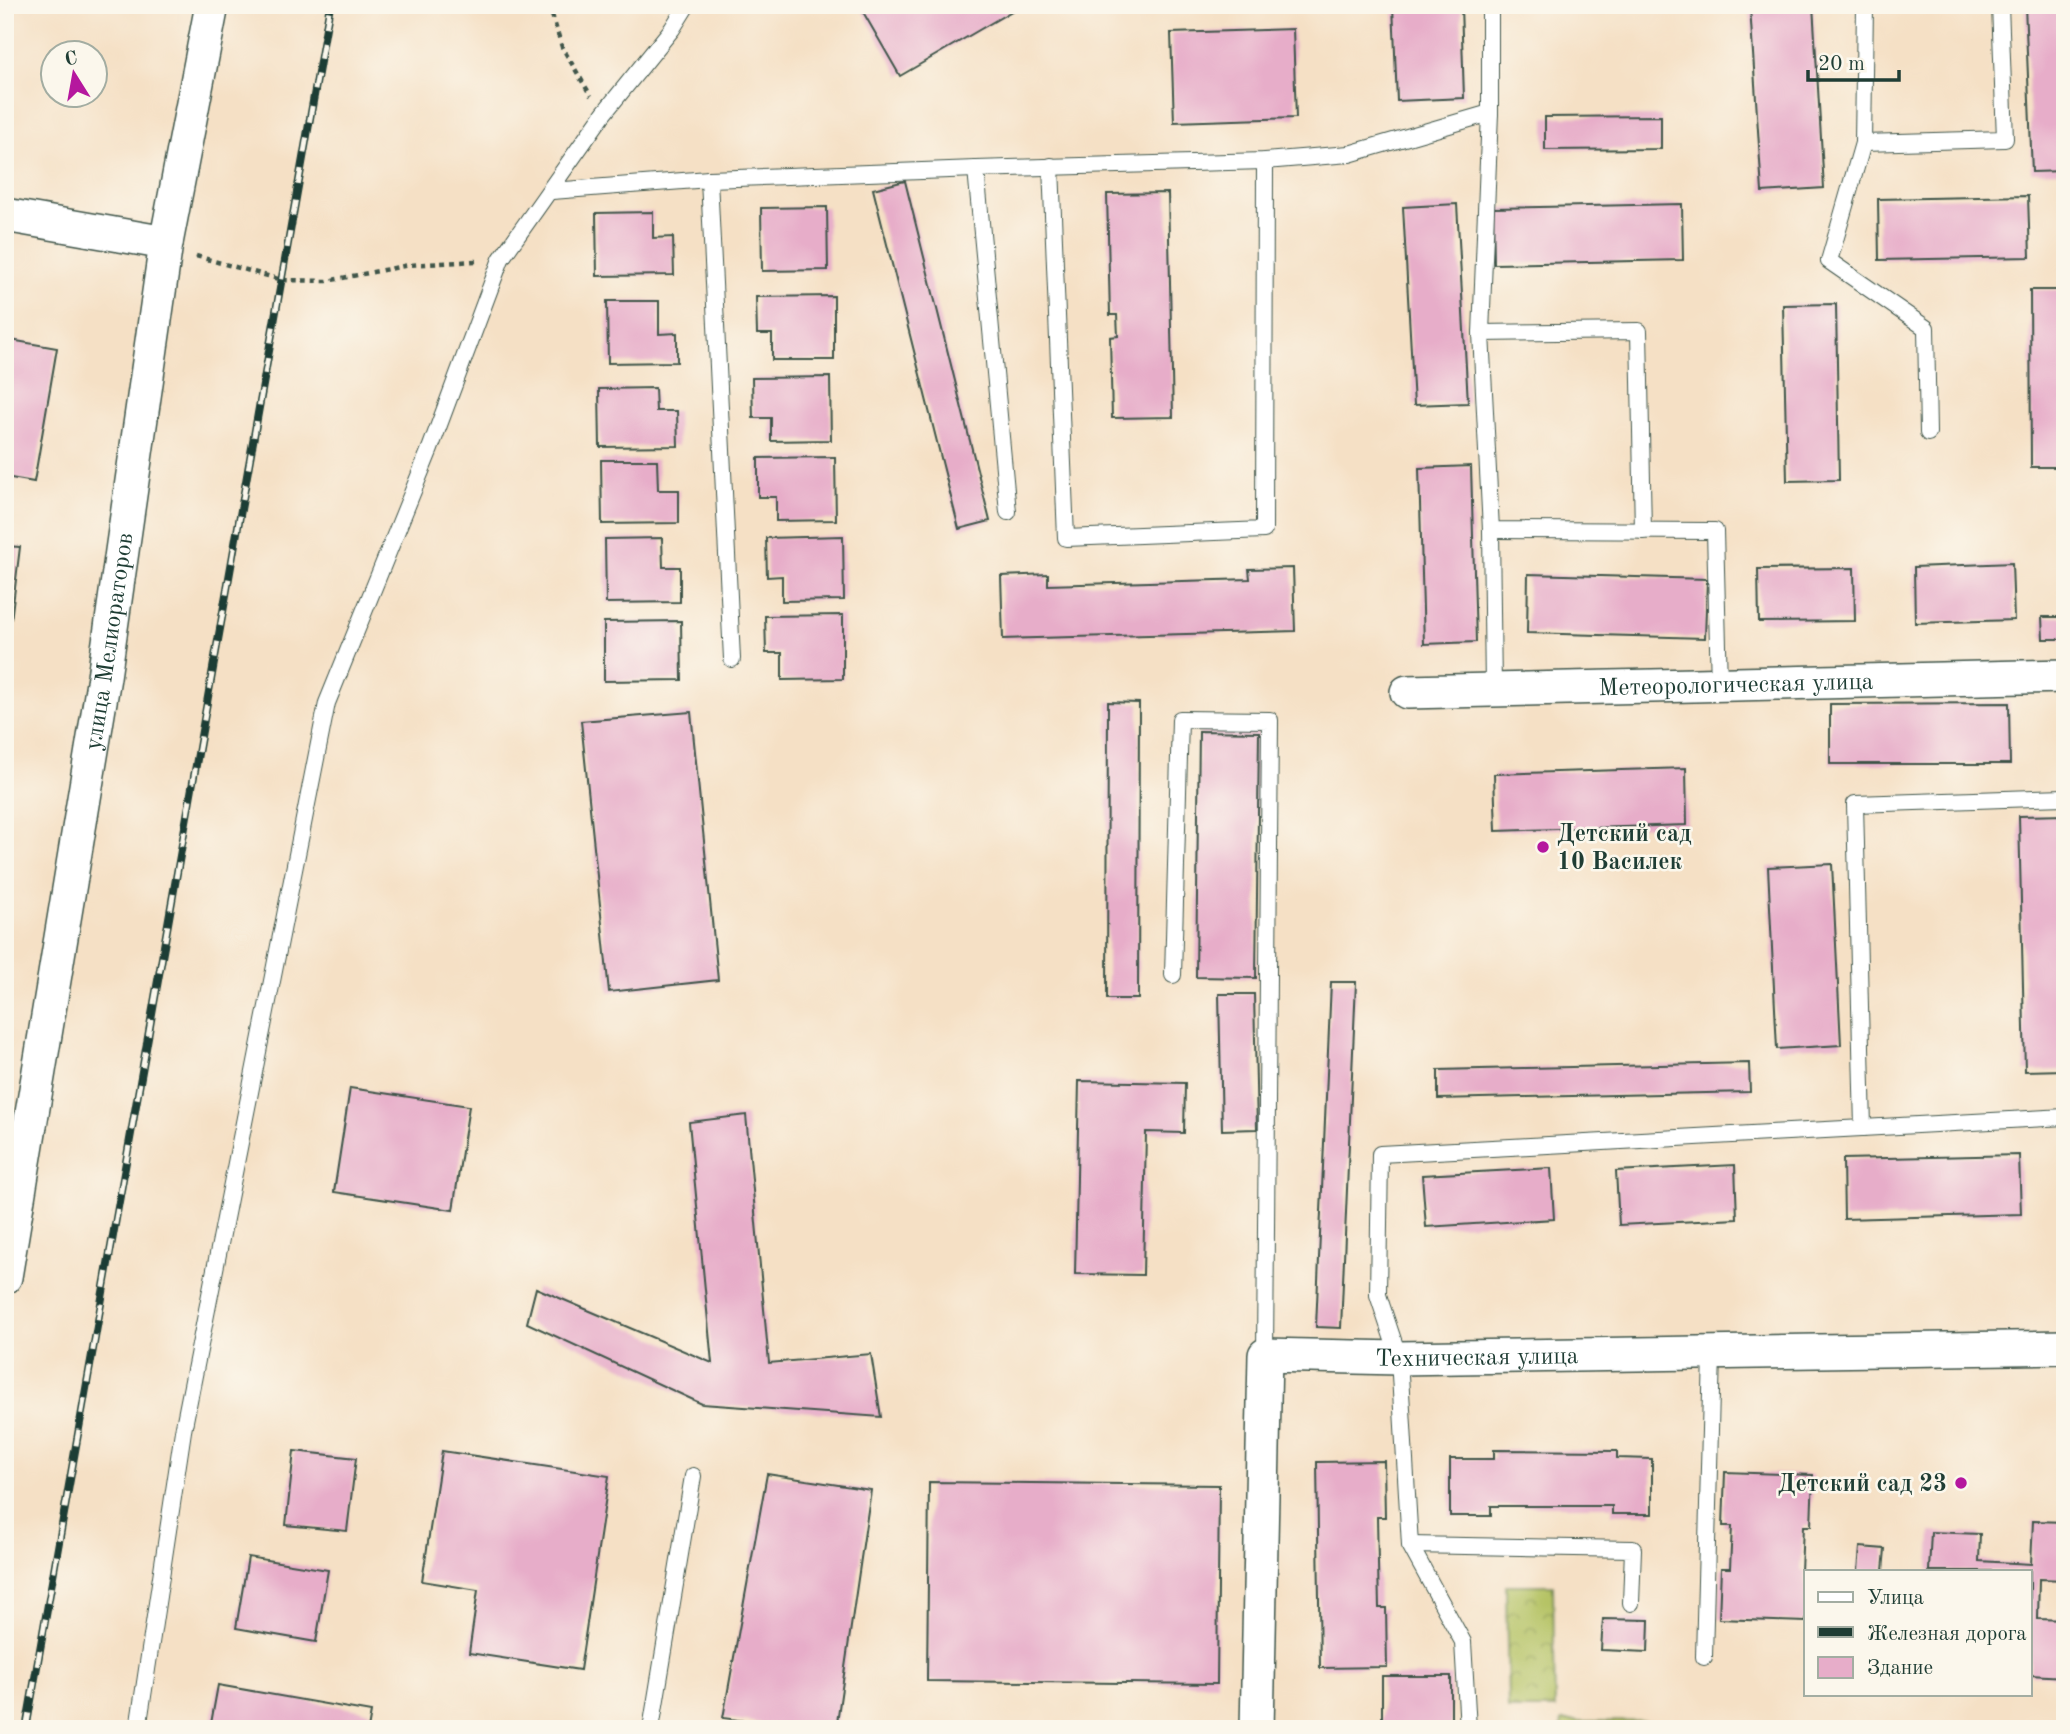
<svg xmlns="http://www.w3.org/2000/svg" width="2070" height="1734" font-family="'Old Standard TT',serif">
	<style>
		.park { fill: url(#park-crowns); stroke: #6a804c; stroke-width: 2 }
		.garden { fill: #b5c365; stroke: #6a804c; stroke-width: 2 }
		.building { fill: #e7adc9 }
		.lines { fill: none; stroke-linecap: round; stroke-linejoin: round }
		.lane-casing { stroke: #3f554a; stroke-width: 18 }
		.street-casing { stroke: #3f554a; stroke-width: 36 }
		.path { stroke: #3f554a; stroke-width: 4.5; stroke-dasharray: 5 5; stroke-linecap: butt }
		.lane { stroke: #fff; stroke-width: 16 }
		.street { stroke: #fff; stroke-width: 33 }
		.rail-casing { stroke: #1f3d34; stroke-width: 8 }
		.rail { stroke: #fbf7ec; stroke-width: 5; stroke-dasharray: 16; stroke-linecap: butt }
		.poi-dot { fill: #b5179e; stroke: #fbf7ec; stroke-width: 2.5 }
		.labels { text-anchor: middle; stroke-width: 5; stroke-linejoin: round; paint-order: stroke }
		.street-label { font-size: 24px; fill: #1f3d34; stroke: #fbf7ec }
		.poi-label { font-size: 24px; font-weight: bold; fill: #1f3d34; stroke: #fbf7ec; text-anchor: start }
	</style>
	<defs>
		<pattern id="park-crowns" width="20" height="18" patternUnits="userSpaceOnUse" patternTransform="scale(1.75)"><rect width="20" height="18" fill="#b5c365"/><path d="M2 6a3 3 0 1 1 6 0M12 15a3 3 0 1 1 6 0" fill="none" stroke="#93a054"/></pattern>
	</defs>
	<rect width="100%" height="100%" fill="#fbf7ec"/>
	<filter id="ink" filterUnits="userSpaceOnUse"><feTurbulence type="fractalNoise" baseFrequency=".0143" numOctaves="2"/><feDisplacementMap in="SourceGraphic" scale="14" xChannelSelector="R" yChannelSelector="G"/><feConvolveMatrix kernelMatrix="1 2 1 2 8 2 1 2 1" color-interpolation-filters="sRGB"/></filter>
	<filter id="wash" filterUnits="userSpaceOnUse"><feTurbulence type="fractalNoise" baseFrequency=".00686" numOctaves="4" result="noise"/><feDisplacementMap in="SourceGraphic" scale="28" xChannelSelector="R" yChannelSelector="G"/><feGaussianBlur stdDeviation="1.57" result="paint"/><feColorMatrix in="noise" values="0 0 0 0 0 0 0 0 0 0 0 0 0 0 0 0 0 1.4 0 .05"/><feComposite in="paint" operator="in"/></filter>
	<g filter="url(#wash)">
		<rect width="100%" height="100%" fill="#f5e0c5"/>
		<polygon class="park" points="1506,1585 1553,1585 1555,1709 1508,1709"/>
		<polygon class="garden" points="1562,1721 1693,1722 1693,1729 1561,1729"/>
		<g id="blocks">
			<g class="building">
				<polygon points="859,5 1022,5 900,76"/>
				<polygon points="1393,5 1461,5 1464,98 1397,101"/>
				<polygon points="1813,5 1824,188 1762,192 1750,7"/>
				<polygon points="2025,5 2065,5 2065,171 2032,172"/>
				<polygon points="1293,29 1296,118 1174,122 1171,33"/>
				<polygon points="1661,116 1661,149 1545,150 1545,117"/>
				<polygon points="905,181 990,521 959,529 873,189"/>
				<polygon points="1168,193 1173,417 1112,418 1110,337 1118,336 1117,315 1110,315 1107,194"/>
				<polygon points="2028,196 2030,257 1879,260 1878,199"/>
				<polygon points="1457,204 1468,403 1414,405 1403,207"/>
				<polygon points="1682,204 1683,260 1494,264 1493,208"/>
				<polygon points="827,207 828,270 762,271 761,208"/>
				<polygon points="653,212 653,238 673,237 674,275 597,276 596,213"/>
				<polygon points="2030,290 2065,290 2065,467 2031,467"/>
				<polygon points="834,296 834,360 772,360 772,334 757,334 756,297"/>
				<polygon points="607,301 659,301 659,334 677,333 677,362 608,363"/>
				<polygon points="1836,304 1839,480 1787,481 1783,305"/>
				<polygon points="5,339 57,348 34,482 5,477"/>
				<polygon points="830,377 831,440 771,441 771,418 753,418 752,378"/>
				<polygon points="655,388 656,411 677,411 678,446 600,447 599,389"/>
				<polygon points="835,457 836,520 776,521 776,497 758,497 758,458"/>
				<polygon points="601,460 657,460 658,490 679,490 679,523 602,524"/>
				<polygon points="1471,466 1476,642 1424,644 1419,468"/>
				<polygon points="843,536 844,600 782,601 782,576 767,577 766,538"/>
				<polygon points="662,538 663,567 680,567 680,602 606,603 605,539"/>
				<polygon points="5,546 20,547 9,637 5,636"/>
				<polygon points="2012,563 2014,620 1915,623 1914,567"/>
				<polygon points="1293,568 1295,631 1003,639 1001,576 1048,574 1048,585 1250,579 1249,569"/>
				<polygon points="1854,568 1855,621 1759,622 1758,569"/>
				<polygon points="1528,574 1707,579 1705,638 1527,633"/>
				<polygon points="843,615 843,679 782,680 782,653 766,653 765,616"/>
				<polygon points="2042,617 2065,617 2065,639 2043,639"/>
				<polygon points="681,621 682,680 604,681 604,622"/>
				<polygon points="1108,702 1139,703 1138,999 1107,999"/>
				<polygon points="2009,703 2010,764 1830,764 1830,704"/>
				<polygon points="691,712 718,980 609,992 581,721"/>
				<polygon points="1199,731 1259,732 1256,978 1196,977"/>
				<polygon points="1686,768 1687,825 1496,831 1494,774"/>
				<polygon points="2065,815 2065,1070 2025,1071 2019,816"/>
				<polygon points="1832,864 1841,1045 1777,1049 1768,867"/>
				<polygon points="1331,982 1356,982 1341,1328 1316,1327"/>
				<polygon points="1219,994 1254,994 1257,1129 1222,1130"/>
				<polygon points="1749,1063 1750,1092 1438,1099 1438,1070"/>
				<polygon points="1079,1081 1185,1083 1184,1133 1146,1132 1143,1275 1075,1274"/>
				<polygon points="350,1088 469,1106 453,1210 334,1192"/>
				<polygon points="746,1115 769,1363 871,1354 881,1417 702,1404 527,1323 536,1288 712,1363 689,1122"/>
				<polygon points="2019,1155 2021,1214 1844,1219 1843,1159"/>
				<polygon points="1735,1165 1737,1219 1619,1225 1616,1171"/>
				<polygon points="1551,1168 1554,1219 1426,1227 1422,1175"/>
				<polygon points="1494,1450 1617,1451 1617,1458 1652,1459 1652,1514 1612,1514 1612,1506 1491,1506 1491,1516 1450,1516 1450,1459 1494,1459"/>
				<polygon points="294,1451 356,1458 347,1531 286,1525"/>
				<polygon points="442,1451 609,1476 580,1670 469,1653 478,1590 422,1581"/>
				<polygon points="1384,1461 1385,1517 1377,1517 1379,1608 1386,1608 1387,1667 1320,1668 1317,1462"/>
				<polygon points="1725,1472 1813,1475 1811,1526 1803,1526 1801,1571 1806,1571 1806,1622 1719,1619 1721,1568 1730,1568 1732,1526 1723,1526"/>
				<polygon points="767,1474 871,1490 836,1729 802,1729 723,1718"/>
				<polygon points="929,1482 1219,1485 1217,1684 927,1681"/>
				<polygon points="2033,1521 2065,1522 2065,1580 2039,1579 2038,1619 2065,1620 2065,1677 2030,1675 2030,1571 1929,1571 1931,1532 1980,1534 1979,1561 2031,1564"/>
				<polygon points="1860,1547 1885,1549 1883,1571 1858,1571"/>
				<polygon points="248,1557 328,1570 316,1642 236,1628"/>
				<polygon points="1603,1619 1649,1620 1648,1652 1601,1650"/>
				<rect x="1382" y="1676" width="69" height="53"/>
				<polygon points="218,1685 371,1712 368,1729 210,1729"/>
			</g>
		</g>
	</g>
	<g filter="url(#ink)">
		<use href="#blocks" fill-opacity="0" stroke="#3f554a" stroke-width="2"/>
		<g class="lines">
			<g class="lane-casing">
				<g id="lane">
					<polyline points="1865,5 1863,143 2005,139 2000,5"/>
					<polyline points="1490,113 1481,333 1491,530 1715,531 1719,685"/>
					<polyline points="1863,143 1829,261 1926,328 1928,433"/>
					<polyline points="1051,166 1066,538 1264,530 1265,161"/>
					<polyline points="552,191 709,179"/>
					<polyline points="1481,333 1639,331 1643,531"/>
					<polyline points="1008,512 976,169 1265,161 1349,154 1490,113 1490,5"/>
					<polyline points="1491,530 1493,690"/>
					<polyline points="732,659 709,179 976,169"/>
					<polyline points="1173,975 1180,719 1270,720 1265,1355"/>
					<polyline points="1863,1128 1855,804 2065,797"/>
					<polyline points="1410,1545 1633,1549 1631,1603"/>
					<polyline points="1704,1657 1712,1354"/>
					<polyline points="138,1729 183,1431 327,703 430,449 501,259 604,113 672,29 687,5"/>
					<polyline points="651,1729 693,1476"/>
					<polyline points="1468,1729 1463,1642 1410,1545 1399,1358 1378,1295 1380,1154 2065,1117"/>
				</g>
			</g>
			<g class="street-casing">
				<g id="street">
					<polyline points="5,215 166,243"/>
					<path id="s1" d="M 1407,692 L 2065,676"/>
					<path id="s2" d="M 5,1277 L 104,677 L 166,243 L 212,5"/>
					<path id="s3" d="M 1257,1729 L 1265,1355 L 1399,1358 L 2065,1347"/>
				</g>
			</g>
			<g class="path">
				<polyline points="549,5 562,47 591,96"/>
				<polyline points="196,256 282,280 327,281 409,265 476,261"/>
			</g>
			<use href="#lane" class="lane"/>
			<use href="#street" class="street"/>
			<g class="rail-casing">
				<polyline id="rail" points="26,1729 330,5"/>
			</g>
			<use href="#rail" class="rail"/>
		</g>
	</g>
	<g class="poi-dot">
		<circle cx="1543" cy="847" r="7"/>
		<circle cx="1961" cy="1483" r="7"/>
	</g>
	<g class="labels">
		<g class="street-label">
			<text dy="8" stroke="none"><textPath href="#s2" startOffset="644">улица Мелиораторов</textPath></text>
			<text dy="8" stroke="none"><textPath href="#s1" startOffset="329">Метеорологическая улица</textPath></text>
			<text dy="8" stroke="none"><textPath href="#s3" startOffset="586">Техническая улица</textPath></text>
		</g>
		<g class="poi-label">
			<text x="1557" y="841">Детский сад<tspan x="1557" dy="28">10 Василек</tspan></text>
			<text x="1947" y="1491" text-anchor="end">Детский сад 23</text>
		</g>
	</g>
	<rect width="2070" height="1734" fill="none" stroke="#fbf7ec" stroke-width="28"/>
	<rect x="1804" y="1570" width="228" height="126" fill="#fbf7ec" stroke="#a3ada2" stroke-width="2"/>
	<rect x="1818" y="1592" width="35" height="10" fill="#ffffff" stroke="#a3ada2" stroke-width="2"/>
	<text x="1867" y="1604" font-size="21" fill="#1f3d34">Улица</text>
	<rect x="1818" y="1627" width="35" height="10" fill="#1f3d34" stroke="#a3ada2" stroke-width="2"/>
	<text x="1867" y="1640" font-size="21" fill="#1f3d34">Железная дорога</text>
	<rect x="1818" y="1657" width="35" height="21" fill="#e7adc9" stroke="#a3ada2" stroke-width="2"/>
	<text x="1867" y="1674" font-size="21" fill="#1f3d34">Здание</text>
	<g transform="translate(74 74) rotate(349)"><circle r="33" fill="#fbf7ec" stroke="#a3ada2" stroke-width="2"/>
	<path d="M0-5L12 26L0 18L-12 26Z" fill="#b5179e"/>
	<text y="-10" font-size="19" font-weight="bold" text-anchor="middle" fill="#1f3d34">С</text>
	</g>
	<path d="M1808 70v10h91v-10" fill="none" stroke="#1f3d34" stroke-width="3.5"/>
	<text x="1818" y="70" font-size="21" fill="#1f3d34" stroke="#fbf7ec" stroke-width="5" paint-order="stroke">20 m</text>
</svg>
